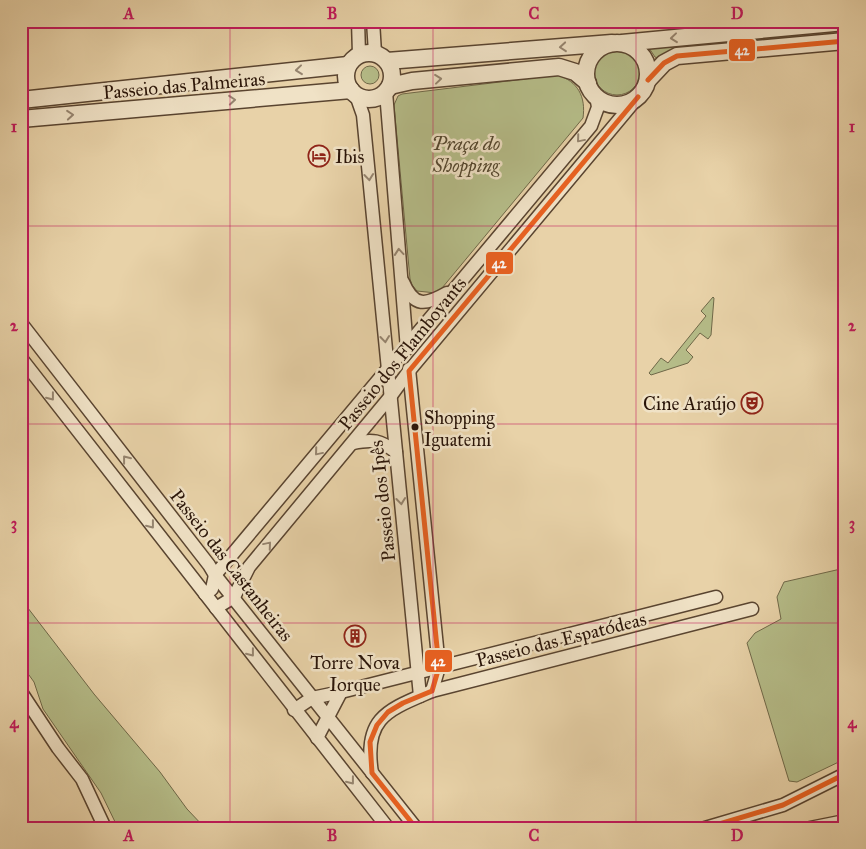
<svg xmlns="http://www.w3.org/2000/svg" width="866" height="849" font-family="'IM FELL Great Primer',serif">
	<style>
		.green { fill: #b5bc88; stroke: #6f6848 }
		.lines { fill: none; stroke-linecap: round; stroke-linejoin: round }
		.minor-casing { stroke: #594430; stroke-width: 15 }
		.tertiary-casing { stroke: #594430; stroke-width: 19 }
		.minor { stroke: #f0e2c6; stroke-width: 12 }
		.tertiary { stroke: #f0e2c6; stroke-width: 16 }
		.bus-1-casing { stroke: #f0e2c6; stroke-width: 9 }
		.bus-1 { stroke: #e86121; stroke-width: 5 }
		.oneway { stroke: #968570 }
		.grid { fill: none; stroke: #c2185b; stroke-width: 1; stroke-opacity: 0.55 }
		.bus-dot { fill: #291408; stroke: #f0e2c6; stroke-width: 2 }
		.labels { text-anchor: middle; stroke-width: 5; stroke-linejoin: round; paint-order: stroke }
		.bus-label { font-size: 18px; fill: #291408; stroke: #f0e2c6; text-anchor: start }
		.street-label { font-size: 19px; fill: #291408; stroke: #f0e2c6 }
		.park-label { font-size: 19px; font-style: italic; fill: #53462e; stroke: #f0e2c6 }
		.poi-label { font-size: 19px; fill: #291408; stroke: #f0e2c6; text-anchor: start }
		.line-badge { stroke: #f0e2c6; stroke-width: 2 }
		.badge-label { font-size: 14px; text-anchor: middle; font-weight: bold; fill: #fff }
		.neatline { fill: none; stroke: #c2185b; stroke-width: 2 }
		.grid-label { font-size: 16px; text-anchor: middle; font-weight: bold; fill: #c2185b }
	</style>
	<rect width="100%" height="100%" fill="#e8d2a8"/>
	<filter id="stains"><feTurbulence type="fractalNoise" baseFrequency=".004" numOctaves="4"/><feColorMatrix values="0 0 0 0 .2 0 0 0 0 .09 0 0 0 0 .02 0 0 0 .5 -.17"/></filter>
	<radialGradient id="worn" r=".72"><stop offset=".6" stop-color="#630" stop-opacity="0"/><stop offset="1" stop-color="#630" stop-opacity=".3"/></radialGradient>
	<g class="green">
		<polygon points="845,28 845,33 676,48 657,58 655,57 647,45"/>
		<circle cx="617" cy="72" r="23"/>
		<circle cx="370" cy="75" r="9"/>
		<path d="M 557,75 C 578,81 586,97 583,118 L 442,288 L 436,293 L 417,291 L 412,285 L 410,279 L 394,105 L 398,96 L 402,94 Z"/>
		<polygon points="713,297 714,298 711,335 708,339 700,333 686,350 693,357 688,363 651,375 649,373 661,358 668,363 706,316 701,311"/>
		<polygon points="845,568 845,759 797,782 789,781 747,643 755,633 781,619 777,597 784,582"/>
		<polygon points="21,599 94,694 160,772 187,809 205,828 118,828 101,793 43,709 34,682 21,664"/>
	</g>
	<g class="lines">
		<g class="minor-casing">
			<g id="minor">
				<polyline points="358,21 359,54"/>
				<polyline points="373,21 375,53"/>
				<polyline points="386,92 407,349"/>
				<polyline points="356,95 363,115 420,696"/>
				<path d="M 403,282 C 414,308 426,305 447,293"/>
				<polyline points="21,323 209,565 215,575 416,828"/>
				<polyline points="21,358 388,828"/>
				<polyline points="409,369 439,667 432,691"/>
				<path d="M 353,443 C 373,439 380,440 396,452"/>
				<polyline points="205,594 212,589 215,575 591,126 598,107 596,96"/>
				<polyline points="216,608 234,597 249,567 390,397 409,371 638,97"/>
				<polyline points="21,692 58,748 82,779 105,828"/>
				<polyline points="294,710 312,698 341,692 716,597"/>
				<polyline points="317,738 341,692"/>
				<path d="M 372,773 C 363,717 388,710 432,691 L 752,609"/>
				<polyline points="705,828 783,805 845,774"/>
				<polyline points="810,828 845,821"/>
			</g>
		</g>
		<g class="tertiary-casing">
			<g id="tertiary">
				<polyline points="622,43 845,22"/>
				<circle cx="617" cy="74" r="31"/>
				<circle cx="369" cy="76" r="23"/>
				<polyline points="387,61 612,43"/>
				<polyline points="648,80 664,63 677,56 845,41"/>
				<polyline points="390,86 412,81 559,67 575,72 588,83"/>
				<polyline points="21,100 348,65"/>
				<polyline points="21,119 351,90"/>
			</g>
		</g>
		<use href="#minor" class="minor"/>
		<use href="#tertiary" class="tertiary"/>
		<g class="bus-1-casing">
			<g id="bus-1">
				<polyline points="648,80 664,63 677,56 845,41"/>
				<polyline points="416,828 372,773 370,742 377,725 388,712 403,703 432,691 439,667 409,371 638,97"/>
				<polyline points="706,828 783,805 845,774"/>
			</g>
		</g>
		<use href="#bus-1" class="bus-1"/>
	</g>
	<defs><path id="oneway-chevron" d="M-2-3.5L2.5 0L-2 3.5" fill="none" stroke-width="1.6" stroke-linecap="round" stroke-linejoin="round" transform="scale(1.25)"/></defs>
	<g class="oneway">
		<use href="#oneway-chevron" transform="translate(674 38) rotate(174)"/>
		<use href="#oneway-chevron" transform="translate(563 47) rotate(175)"/>
		<use href="#oneway-chevron" transform="translate(299 70) rotate(174)"/>
		<use href="#oneway-chevron" transform="translate(438 79) rotate(-6)"/>
		<use href="#oneway-chevron" transform="translate(232 100) rotate(-5)"/>
		<use href="#oneway-chevron" transform="translate(70 115) rotate(-5)"/>
		<use href="#oneway-chevron" transform="translate(580 139) rotate(130)"/>
		<use href="#oneway-chevron" transform="translate(369 177) rotate(84)"/>
		<use href="#oneway-chevron" transform="translate(399 252) rotate(-95)"/>
		<use href="#oneway-chevron" transform="translate(385 339) rotate(84)"/>
		<use href="#oneway-chevron" transform="translate(51 397) rotate(52)"/>
		<use href="#oneway-chevron" transform="translate(318 452) rotate(130)"/>
		<use href="#oneway-chevron" transform="translate(126 459) rotate(-128)"/>
		<use href="#oneway-chevron" transform="translate(401 501) rotate(84)"/>
		<use href="#oneway-chevron" transform="translate(151 525) rotate(52)"/>
		<use href="#oneway-chevron" transform="translate(268 545) rotate(-50)"/>
		<use href="#oneway-chevron" transform="translate(251 653) rotate(52)"/>
		<use href="#oneway-chevron" transform="translate(351 781) rotate(52)"/>
	</g>
	<path class="grid" d="M 230,21 L 230,828M 433,21 L 433,828M 636,21 L 636,828M 21,226 L 845,226M 21,424 L 845,424M 21,623 L 845,623"/>
	<defs>
		<g id="hotel-ring" transform="scale(1.125)"><circle r="9.5" fill="#f0e2c6" stroke="#8f2418" stroke-width="1.5"/><path d="M-6-4.5h1.5V1H6V5H4.5V3h-9V5H-6ZM-4 0a1.8 1.8 0 1 1 3.6 0ZM.5 0V-2.5h3Q6-2.5 6 0Z" fill="#8f2418"/></g>
		<g id="theatre-ring" transform="scale(1.125)"><circle r="9.5" fill="#f0e2c6" stroke="#8f2418" stroke-width="1.5"/><path d="M-5-5.5Q0-4 5-5.5V0Q5 5 0 6Q-5 5-5 0ZM-3.3-2.5H-1v1.5H-3.3ZM1-2.5H3.3v1.5H1ZM-2.8 1Q0 5.5 2.8 1Z" fill="#8f2418"/></g>
		<g id="building-ring" transform="scale(1.125)"><circle r="9.5" fill="#f0e2c6" stroke="#8f2418" stroke-width="1.5"/><path d="M-4-6H4V6H1V3H-1V6H-4ZM-2.5-4.3h1.7v1.8h-1.7ZM.8-4.3h1.7v1.8H.8ZM-2.5-1h1.7V.8h-1.7ZM.8-1h1.7V.8H.8Z" fill="#8f2418"/></g>
	</defs>
	<g fill-rule="evenodd">
		<use href="#hotel-ring" x="319" y="156"/>
		<use href="#theatre-ring" x="752" y="403"/>
		<use href="#building-ring" x="355" y="636"/>
	</g>
	<circle class="bus-dot" cx="415" cy="427" r="4.5"/>
	<g class="labels">
		<g class="bus-label">
			<text x="424" y="424">Shopping<tspan x="424" dy="22">Iguatemi</tspan></text>
		</g>
		<g class="street-label">
			<text transform="translate(184 85) rotate(-5)" y="7">Passeio das Palmeiras</text>
			<text transform="translate(402 353) rotate(-51)" y="7">Passeio dos Flamboyants</text>
			<text transform="translate(382 501) rotate(-96)" y="7">Passeio dos Ipês</text>
			<text transform="translate(232 565) rotate(52)" y="7">Passeio das Castanheiras</text>
			<text transform="translate(561 639) rotate(-14)" y="7">Passeio das Espatódeas</text>
		</g>
		<g class="park-label">
			<text x="466" y="150">Praça do<tspan x="466" dy="22">Shopping</tspan></text>
		</g>
		<g class="poi-label">
			<text x="335" y="163">Ibis</text>
			<text x="736" y="410" text-anchor="end">Cine Araújo</text>
			<text x="355" y="669" text-anchor="middle">Torre Nova<tspan x="355" dy="22">Iorque</tspan></text>
		</g>
	</g>
	<g class="line-badge">
		<rect x="728" y="38" width="28" height="24" rx="5" fill="#e86121"/>
		<rect x="485" y="251" width="29" height="24" rx="5" fill="#e86121"/>
		<rect x="424" y="649" width="29" height="24" rx="5" fill="#e86121"/>
	</g>
	<g class="badge-label">
		<text x="742" y="55">42</text>
		<text x="499" y="268">42</text>
		<text x="438" y="666">42</text>
	</g>
	<rect width="866" height="849" fill="none" stroke="#e8d2a8" stroke-width="55"/>
	<rect x="28" y="28" width="810" height="794" class="neatline"/>
	<g class="grid-label">
		<text x="129" y="19">A</text>
		<text x="332" y="19">B</text>
		<text x="534" y="19">C</text>
		<text x="737" y="19">D</text>
		<text x="14" y="132">1</text>
		<text x="852" y="132">1</text>
		<text x="14" y="331">2</text>
		<text x="852" y="331">2</text>
		<text x="14" y="529">3</text>
		<text x="852" y="529">3</text>
		<text x="14" y="728">4</text>
		<text x="852" y="728">4</text>
		<text x="129" y="841">A</text>
		<text x="332" y="841">B</text>
		<text x="534" y="841">C</text>
		<text x="737" y="841">D</text>
	</g>
	<rect width="100%" height="100%" filter="url(#stains)"/>
	<rect width="100%" height="100%" fill="url(#worn)"/>
</svg>
